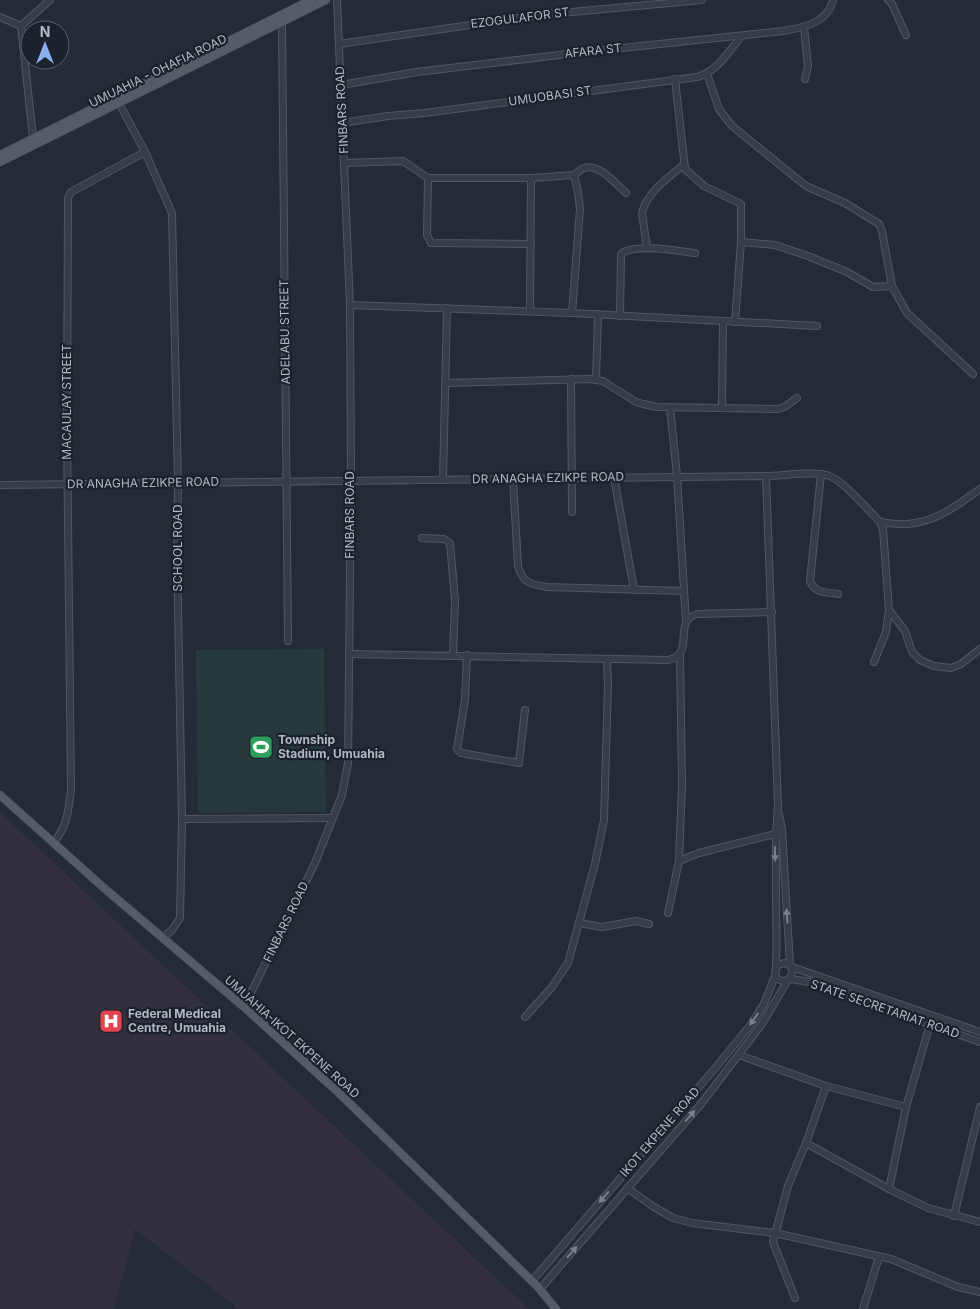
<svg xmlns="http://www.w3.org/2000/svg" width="980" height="1309" font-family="Inter,sans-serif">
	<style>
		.medical { fill: #32303c }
		.green { fill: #27393a }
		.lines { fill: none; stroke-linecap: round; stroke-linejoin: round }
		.minor-casing { stroke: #515862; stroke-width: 8 }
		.major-casing { stroke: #3f4651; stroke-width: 9 }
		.minor { stroke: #363d47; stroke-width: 6 }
		.major { stroke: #545c67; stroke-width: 8 }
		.oneway { fill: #7a818c }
		.labels { text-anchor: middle; stroke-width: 4.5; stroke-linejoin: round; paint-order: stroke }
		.street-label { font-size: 12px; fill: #b1b8c4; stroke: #1b222c }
		.poi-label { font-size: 12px; font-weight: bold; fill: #b1b8c4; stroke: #1b222c; text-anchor: start }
	</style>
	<rect width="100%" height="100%" fill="#232b37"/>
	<polygon class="medical" points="0,812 529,1309 239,1309 135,1229 114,1309 0,1309"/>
	<polygon class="green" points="324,649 326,812 198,813 196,650"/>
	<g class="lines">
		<g class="minor-casing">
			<g id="minor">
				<polyline points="888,0 892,4 906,35"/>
				<polyline points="0,17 21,26"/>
				<polyline points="282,23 288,641"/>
				<polyline points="804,27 808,66 805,79"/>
				<polyline points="339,44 539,15 702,0"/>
				<polyline points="707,74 719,109 732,126 806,186 845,203 879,224 882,231 892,286 907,313 973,374"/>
				<polyline points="675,79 685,169 704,186 741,204 741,242 735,322"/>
				<path d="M 341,85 L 417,72 L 584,52 L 783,31 C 802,28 828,23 833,0"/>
				<polyline points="119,103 145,152 172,213 178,483 177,554 182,819 180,918 172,930 163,938"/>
				<path d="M 342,123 L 388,116 L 425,113 L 697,77 C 717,72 728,52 741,37"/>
				<polyline points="33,138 21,26 50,0"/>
				<polyline points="344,163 403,161 428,178 531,178 574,175 578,192 580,209 572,313"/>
				<path d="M 574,175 C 577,173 581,169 584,168 C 599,163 616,184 626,193"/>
				<polyline points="428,178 427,235 431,243 531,244"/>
				<polyline points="741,242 775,245 808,256 847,272 873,287 892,286"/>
				<path d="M 647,248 L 642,213 C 647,192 668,178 683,165"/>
				<polyline points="350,305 572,313 817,326"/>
				<polyline points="530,311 531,178"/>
				<path d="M 620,316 L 621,254 C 634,243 678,251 695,253"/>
				<polyline points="571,379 572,512"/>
				<polyline points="596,380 598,314"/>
				<polyline points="446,383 591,379 603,381 636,402 643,404 657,407 778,409 786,406 797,398"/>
				<polyline points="670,407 677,476 686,622"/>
				<polyline points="722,408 723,322"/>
				<path d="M 821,474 L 810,581 C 815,594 827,592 838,594"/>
				<path d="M 766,476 C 783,476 817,470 832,477 C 846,484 868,510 880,522 L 883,529 L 889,610 L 886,632 L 874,662"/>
				<polyline points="614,477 634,590"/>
				<path d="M 513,479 L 518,566 C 523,584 531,584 547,587 L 684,591"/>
				<polyline points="443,480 447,308"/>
				<path d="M 0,485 L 766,476 L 778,805 C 773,859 778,914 776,968"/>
				<path d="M 880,522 C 889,523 898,525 907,524 C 936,522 958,505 980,489"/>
				<polyline points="422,538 444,539 450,543 455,601 453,655"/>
				<polyline points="889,610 905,631 912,652 920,660 934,666 951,668 961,664 980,649"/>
				<path d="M 349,654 L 668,660 C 697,654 671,622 697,614 L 772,612"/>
				<polyline points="467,655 465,700 457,749 461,753 519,763 525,710"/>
				<path d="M 779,814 L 782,829 L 790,965 C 796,975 788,985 777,979 L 775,972 L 778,965 L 784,963 L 790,965"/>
				<polyline points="182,819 332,818"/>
				<path d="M 53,843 C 68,826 68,811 71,790 L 67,430 L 68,198 L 71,192 L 145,152"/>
				<polyline points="679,861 682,784 680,655"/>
				<polyline points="668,913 679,861 699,853 775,834"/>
				<polyline points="579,923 602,927 636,921 649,924"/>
				<polyline points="792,967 980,1032"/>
				<polyline points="790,979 810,982 980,1042"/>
				<polyline points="244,1007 315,863 342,795 348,763 351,481 350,305 337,0"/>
				<polyline points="525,1017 552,987 568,963 595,864 604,820 608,685 607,660"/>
				<polyline points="739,1055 826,1086"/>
				<polyline points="806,1143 889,1189 928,1208 980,1222"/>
				<polyline points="627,1188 654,1207 673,1218 692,1223 775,1233 891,1259 958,1287 980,1292"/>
				<polyline points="889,1189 906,1107 930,1024"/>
				<polyline points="954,1216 980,1107"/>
				<polyline points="532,1281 717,1066 752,1023 764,1004 775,976"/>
				<polyline points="540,1289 701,1104 762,1024 788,980"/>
				<polyline points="795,1298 773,1242 788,1186 806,1143 826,1086 906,1107"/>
				<polyline points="863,1309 879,1257"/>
			</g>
		</g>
		<g class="major-casing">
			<g id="major">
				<polyline points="0,155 311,0"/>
				<polyline points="0,162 326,0"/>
				<polyline points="0,795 104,888 244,1007 339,1093 537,1286 556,1309"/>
			</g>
		</g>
		<use href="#minor" class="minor"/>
		<use href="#major" class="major"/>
	</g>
	<defs><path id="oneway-solid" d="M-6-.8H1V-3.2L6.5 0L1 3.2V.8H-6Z" transform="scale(1.25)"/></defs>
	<g class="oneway">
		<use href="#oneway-solid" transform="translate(775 854) rotate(89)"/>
		<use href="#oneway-solid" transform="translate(787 916) rotate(-94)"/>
		<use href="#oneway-solid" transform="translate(754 1019) rotate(125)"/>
		<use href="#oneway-solid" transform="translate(690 1116) rotate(-49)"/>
		<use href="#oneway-solid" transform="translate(604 1197) rotate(131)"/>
		<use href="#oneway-solid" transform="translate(572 1252) rotate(-49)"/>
	</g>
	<defs>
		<g id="stadium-square" transform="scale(1.25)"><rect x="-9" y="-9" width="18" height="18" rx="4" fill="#2e9e5b" stroke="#1b222c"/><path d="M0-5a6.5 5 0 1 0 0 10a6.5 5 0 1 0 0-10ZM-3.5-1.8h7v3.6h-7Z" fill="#fff"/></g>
		<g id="hospital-square" transform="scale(1.25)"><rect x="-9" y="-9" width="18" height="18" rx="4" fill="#e0444e" stroke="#1b222c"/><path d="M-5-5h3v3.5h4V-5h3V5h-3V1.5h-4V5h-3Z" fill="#fff"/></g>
	</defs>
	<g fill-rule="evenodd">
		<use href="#stadium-square" x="261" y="747"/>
		<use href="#hospital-square" x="111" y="1021"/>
	</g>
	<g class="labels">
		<g class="street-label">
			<text transform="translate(520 18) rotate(-7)" y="4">EZOGULAFOR ST</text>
			<text transform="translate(593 51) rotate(-6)" y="4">AFARA ST</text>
			<text transform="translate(158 71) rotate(-26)" y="4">UMUAHIA - OHAFIA ROAD</text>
			<text transform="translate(550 96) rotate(-8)" y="4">UMUOBASI ST</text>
			<text transform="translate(342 110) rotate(-93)" y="4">FINBARS ROAD</text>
			<text transform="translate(285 332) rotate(-91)" y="4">ADELABU STREET</text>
			<text transform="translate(67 402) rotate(-90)" y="4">MACAULAY STREET</text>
			<text transform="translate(548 478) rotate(-1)" y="4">DR ANAGHA EZIKPE ROAD</text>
			<text transform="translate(143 483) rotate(-1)" y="4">DR ANAGHA EZIKPE ROAD</text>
			<text transform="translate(350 515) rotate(-90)" y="4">FINBARS ROAD</text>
			<text transform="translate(178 548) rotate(-90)" y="4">SCHOOL ROAD</text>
			<text transform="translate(286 922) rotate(-64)" y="4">FINBARS ROAD</text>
			<text transform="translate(885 1009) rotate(19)" y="4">STATE SECRETARIAT ROAD</text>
			<text transform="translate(292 1037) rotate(42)" y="4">UMUAHIA-IKOT EKPENE ROAD</text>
			<text transform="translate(660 1132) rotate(-49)" y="4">IKOT EKPENE ROAD</text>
		</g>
		<g class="poi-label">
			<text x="278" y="744">Township<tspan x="278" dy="14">Stadium, Umuahia</tspan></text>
			<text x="128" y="1018">Federal Medical<tspan x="128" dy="14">Centre, Umuahia</tspan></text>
		</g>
	</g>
	<g transform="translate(45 45)"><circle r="24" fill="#1b222c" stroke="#575e69"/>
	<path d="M0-4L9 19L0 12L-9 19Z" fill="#8bafef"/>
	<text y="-8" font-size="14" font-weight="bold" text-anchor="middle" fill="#b1b8c4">N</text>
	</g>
</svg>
